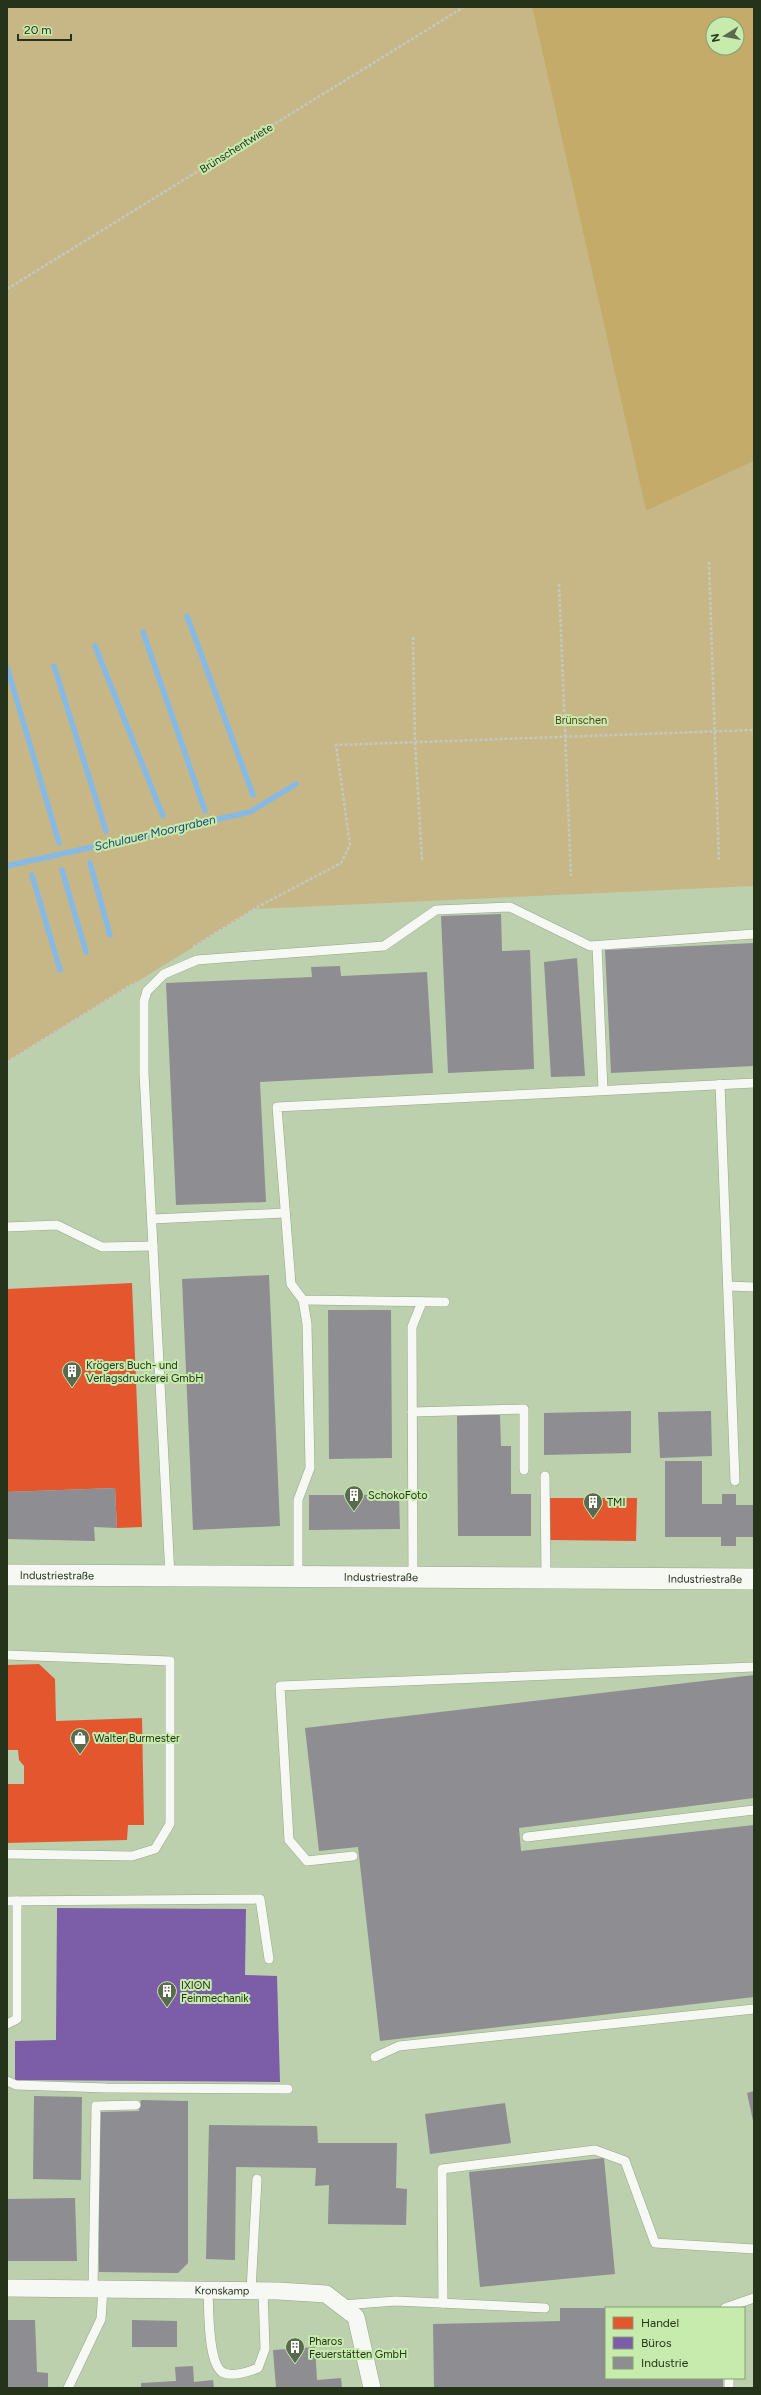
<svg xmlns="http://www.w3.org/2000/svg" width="761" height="2395" font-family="Figtree,sans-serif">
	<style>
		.green { fill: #c7b786 }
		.forest { fill: #c4ab69; fill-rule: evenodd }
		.shops { fill: #e4572e }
		.offices { fill: #7b5ea7 }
		.industry { fill: #8d8d92 }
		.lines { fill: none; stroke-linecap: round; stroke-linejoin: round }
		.stream { stroke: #86bae4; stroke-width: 5.5 }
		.service-casing { stroke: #96a58b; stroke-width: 10 }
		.minor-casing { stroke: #96a58b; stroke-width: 18 }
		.tertiary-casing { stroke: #96a58b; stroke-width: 22 }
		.path { stroke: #c4c9c0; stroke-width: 2.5; stroke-dasharray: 3 2; stroke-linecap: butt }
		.service { stroke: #f5f8f3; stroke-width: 9 }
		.minor { stroke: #f5f8f3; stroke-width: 17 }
		.tertiary { stroke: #f5f8f3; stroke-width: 21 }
		.labels { text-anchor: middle; stroke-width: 4; stroke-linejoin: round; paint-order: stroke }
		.street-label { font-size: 11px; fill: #25331a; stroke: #c7ebad }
		.park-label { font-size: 11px; fill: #5c411d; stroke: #c7ebad }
		.poi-label { font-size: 11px; fill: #25331a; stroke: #c7ebad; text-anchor: start }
		.water-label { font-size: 12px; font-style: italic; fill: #1c4878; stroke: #c7ebad }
	</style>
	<rect width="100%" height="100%" fill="#bcd0ae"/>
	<polygon class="green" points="7,7 532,7 646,511 754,461 754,886 255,909 7,1062"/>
	<path class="forest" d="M 532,7 L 754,7 L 754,461 L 646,511 ZM 713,24 L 737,24 L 737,48 L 713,48 Z"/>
	<g class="shops">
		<polygon points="132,1283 142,1527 117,1528 115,1488 7,1492 7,1289"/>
		<polygon points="549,1498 637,1498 636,1541 549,1540"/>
		<polygon points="39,1664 55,1679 56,1721 142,1718 144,1825 128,1825 127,1840 7,1843 7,1784 24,1784 24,1766 19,1760 18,1750 7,1750 7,1665"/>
	</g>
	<polygon class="offices" points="57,1908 246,1909 245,1975 277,1976 280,2082 15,2080 15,2041 56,2040"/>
	<g class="industry">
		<polygon points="501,914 502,951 530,950 534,1069 448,1073 441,916"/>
		<polygon points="754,943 754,1066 611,1073 605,950"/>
		<polygon points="577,958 585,1076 551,1077 544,962"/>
		<polygon points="340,966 341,976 427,972 433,1073 260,1082 266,1202 176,1205 166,983 312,977 311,967"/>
		<polygon points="269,1275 280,1526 193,1530 182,1279"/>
		<polygon points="328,1310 391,1310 392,1458 329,1459"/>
		<polygon points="631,1411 631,1453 544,1455 544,1413"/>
		<polygon points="711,1411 712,1456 660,1458 658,1412"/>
		<polygon points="457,1415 500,1415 501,1446 511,1446 511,1494 531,1494 531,1536 458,1536"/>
		<polygon points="665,1461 702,1461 702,1504 722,1504 722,1494 736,1494 736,1505 754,1505 754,1537 736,1537 736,1546 721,1546 721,1537 665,1537"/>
		<polygon points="115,1488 117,1528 94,1527 95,1541 7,1539 7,1492"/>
		<polygon points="309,1495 399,1495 400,1529 309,1530"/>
		<polygon points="754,1675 754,1798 519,1828 521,1851 754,1825 754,1997 380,2041 358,1847 319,1851 305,1728"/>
		<polygon points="754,2091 754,2121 753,2121 747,2093"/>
		<polygon points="34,2096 82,2097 81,2180 33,2179"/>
		<polygon points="141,2100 188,2101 188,2263 178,2273 99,2272 98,2112 139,2111"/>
		<polygon points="505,2103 511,2143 430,2154 425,2114"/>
		<polygon points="209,2125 317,2126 318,2143 397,2143 396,2188 407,2189 406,2225 328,2224 329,2185 315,2186 316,2168 236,2167 235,2260 206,2259"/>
		<polygon points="604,2158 615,2274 480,2287 469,2172"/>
		<polygon points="75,2198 77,2261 7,2261 7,2199"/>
		<polygon points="560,2308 606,2308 606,2378 723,2378 723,2388 434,2388 433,2324 560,2321"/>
		<polygon points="7,2320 35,2320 37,2372 48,2373 48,2388 7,2388"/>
		<polygon points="132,2320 177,2321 177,2347 132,2347"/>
		<polygon points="315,2347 317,2380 341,2378 342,2388 276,2388 273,2350"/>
		<polygon points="193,2366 194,2382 213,2380 214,2388 141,2388 141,2383 176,2381 175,2367"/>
	</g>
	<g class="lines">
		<g class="stream">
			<polyline points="187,616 253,795"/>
			<polyline points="143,632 205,811"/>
			<polyline points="95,646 163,816"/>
			<polyline points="54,666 106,831"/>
			<polyline points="7,667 59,843"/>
			<polyline points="90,863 110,935"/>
			<polyline points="7,866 250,812 296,784"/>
			<polyline points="62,870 86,952"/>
			<polyline points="32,875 60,970"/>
		</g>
		<g class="service-casing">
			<g id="service">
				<polyline points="597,946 603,1090"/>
				<polyline points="720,1084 735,1481"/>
				<polyline points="152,1219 285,1213"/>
				<polyline points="7,1227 57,1225 102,1247 153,1246"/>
				<polyline points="728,1286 754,1287"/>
				<polyline points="445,1302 303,1300 291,1284 277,1107 754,1083"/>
				<polyline points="412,1412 524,1409 524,1470"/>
				<polyline points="545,1476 546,1578"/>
				<polyline points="170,1576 144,1073 144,1001 147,991 164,974 197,960 384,946 436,910 510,907 590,946 754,934"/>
				<polyline points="298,1577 298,1500 310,1468 307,1324 303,1300"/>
				<polyline points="413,1578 412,1327 422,1302"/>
				<polyline points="7,1655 170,1661 170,1824 155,1849 132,1856 7,1854"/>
				<polyline points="527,1837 754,1810"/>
				<polyline points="353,1856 307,1861 289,1840 280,1686 754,1667"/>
				<polyline points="7,1901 260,1899 269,1959"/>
				<polyline points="7,2024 17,2019 17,1901"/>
				<polyline points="375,2057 399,2046 754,2009"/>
				<polyline points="7,2081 16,2085 107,2088 288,2089"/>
				<polyline points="93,2289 96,2106 136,2105"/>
				<path d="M 208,2290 C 209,2307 207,2366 224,2373 C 234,2377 248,2372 258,2368 L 265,2349 L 263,2291"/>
				<polyline points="251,2291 257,2179"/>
				<polyline points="443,2303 442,2169 595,2150 625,2161 655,2243 754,2249"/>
				<polyline points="342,2305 396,2301 545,2308"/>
				<polyline points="725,2308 754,2298"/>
				<polyline points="729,2378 729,2388"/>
				<polyline points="68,2388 101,2319 103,2289"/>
			</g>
		</g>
		<g class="minor-casing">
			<g id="minor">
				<path id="s1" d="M 7,2288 L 278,2291 L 326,2294 L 356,2317 L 372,2388"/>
			</g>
		</g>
		<g class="tertiary-casing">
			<g id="tertiary">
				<path id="s2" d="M 7,1575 L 754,1579"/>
			</g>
		</g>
		<g class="path">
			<polyline points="7,289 464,7"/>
			<polyline points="709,562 719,861"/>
			<polyline points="559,584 571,876"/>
			<polyline points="413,637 415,742 422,860"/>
			<polyline points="193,947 254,909 341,863 350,845 336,745 754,730"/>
			<polyline points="7,1062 136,982"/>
		</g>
		<use href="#service" class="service"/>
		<use href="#minor" class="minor"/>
		<use href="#tertiary" class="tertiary"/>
	</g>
	<defs>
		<g id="building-pin" transform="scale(1)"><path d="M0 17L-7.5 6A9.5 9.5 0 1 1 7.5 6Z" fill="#5a6a4e" stroke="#c7ebad"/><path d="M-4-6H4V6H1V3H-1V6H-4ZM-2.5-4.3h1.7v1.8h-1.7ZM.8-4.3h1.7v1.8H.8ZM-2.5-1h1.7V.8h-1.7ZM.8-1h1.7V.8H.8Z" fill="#fff"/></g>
		<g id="shop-pin" transform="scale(1)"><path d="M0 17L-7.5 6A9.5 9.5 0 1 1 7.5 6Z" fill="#5a6a4e" stroke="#c7ebad"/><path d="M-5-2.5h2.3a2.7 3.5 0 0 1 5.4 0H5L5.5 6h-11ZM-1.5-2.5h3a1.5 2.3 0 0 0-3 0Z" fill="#fff"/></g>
	</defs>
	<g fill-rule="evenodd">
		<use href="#building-pin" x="72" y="1371"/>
		<use href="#building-pin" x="354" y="1495"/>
		<use href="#building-pin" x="593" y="1502"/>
		<use href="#shop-pin" x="80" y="1738"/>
		<use href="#building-pin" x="167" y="1991"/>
		<use href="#building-pin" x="295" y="2347"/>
	</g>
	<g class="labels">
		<g class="street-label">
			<text transform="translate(236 148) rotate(-32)" y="4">Brünschentwiete</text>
			<text dy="4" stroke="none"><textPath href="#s2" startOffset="50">Industriestraße</textPath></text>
			<text dy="4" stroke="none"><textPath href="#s2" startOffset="374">Industriestraße</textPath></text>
			<text dy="4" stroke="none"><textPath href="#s2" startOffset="698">Industriestraße</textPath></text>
			<text dy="4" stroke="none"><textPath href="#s1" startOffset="215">Kronskamp</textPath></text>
		</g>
		<g class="park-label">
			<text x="581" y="724">Brünschen</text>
		</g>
		<g class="poi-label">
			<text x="86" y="1369">Krögers Buch- und<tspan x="86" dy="13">Verlagsdruckerei GmbH</tspan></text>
			<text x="368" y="1499">SchokoFoto</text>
			<text x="607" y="1506">TMI</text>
			<text x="94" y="1742">Walter Burmester</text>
			<text x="181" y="1989">IXION<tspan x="181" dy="13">Feinmechanik</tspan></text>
			<text x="309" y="2345">Pharos<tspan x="309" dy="13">Feuerstätten GmbH</tspan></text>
		</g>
		<g class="water-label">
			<text transform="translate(155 833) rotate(-13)" y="4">Schulauer Moorgraben</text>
		</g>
	</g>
	<rect width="761" height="2395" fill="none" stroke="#25331a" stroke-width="16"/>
	<rect x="605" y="2307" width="140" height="72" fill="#c7ebad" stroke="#86a172"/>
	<rect x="613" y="2317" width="20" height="12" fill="#e4572e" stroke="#86a172"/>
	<text x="641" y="2327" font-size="12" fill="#25331a">Handel</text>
	<rect x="613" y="2337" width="20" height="12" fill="#7b5ea7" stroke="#86a172"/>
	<text x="641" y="2347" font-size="12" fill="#25331a">Büros</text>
	<rect x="613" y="2357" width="20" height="12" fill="#8d8d92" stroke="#86a172"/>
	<text x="641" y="2367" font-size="12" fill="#25331a">Industrie</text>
	<g transform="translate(725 36) rotate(259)"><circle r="19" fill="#c7ebad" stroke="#86a172"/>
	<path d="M0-3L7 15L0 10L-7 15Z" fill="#5a6a4e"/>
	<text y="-6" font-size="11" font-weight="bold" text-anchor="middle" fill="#25331a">N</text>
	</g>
	<path d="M18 34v6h53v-6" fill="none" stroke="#25331a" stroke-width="2"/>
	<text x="24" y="34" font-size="12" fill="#25331a" stroke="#c7ebad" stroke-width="3" paint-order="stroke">20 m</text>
</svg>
